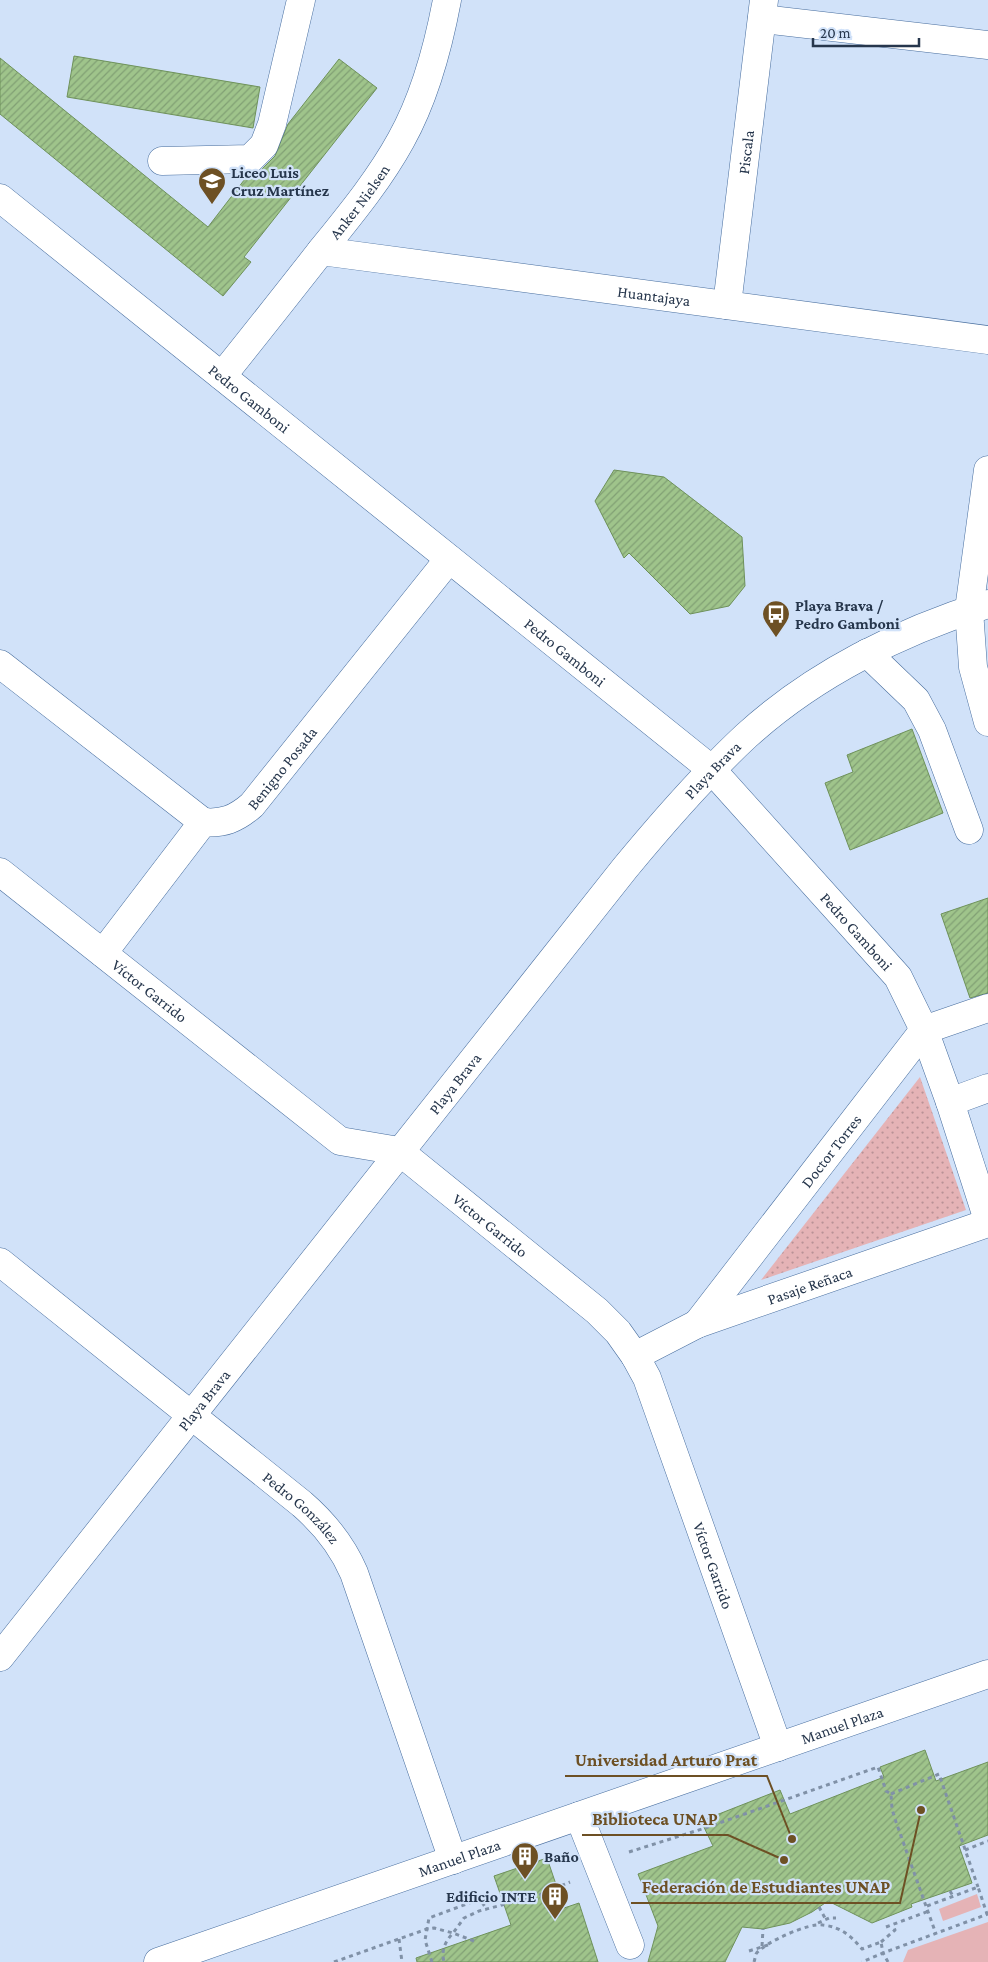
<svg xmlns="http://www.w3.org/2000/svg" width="988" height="1962" font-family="'Crimson Pro',serif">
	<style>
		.green { fill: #e5b3b6 }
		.park { fill: url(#park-dots) }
		.building { fill: url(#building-hatch); stroke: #6e915a }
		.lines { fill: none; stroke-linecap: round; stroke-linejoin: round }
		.minor-casing { stroke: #476d9e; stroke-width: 29 }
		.path { stroke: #8091a7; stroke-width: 3; stroke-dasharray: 4 4; stroke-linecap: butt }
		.minor { stroke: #fff; stroke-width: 28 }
		.labels { text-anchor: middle; stroke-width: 4.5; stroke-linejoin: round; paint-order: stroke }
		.street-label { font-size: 16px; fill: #26364c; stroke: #d1e2f9 }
		.poi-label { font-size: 16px; font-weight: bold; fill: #26364c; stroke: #d1e2f9; text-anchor: start }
		.leader { fill: none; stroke: #6d5024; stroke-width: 2 }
		.callout-dot { fill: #6d5024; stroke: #d1e2f9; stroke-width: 2 }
		.callout-label { font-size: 18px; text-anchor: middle; font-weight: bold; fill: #6d5024; stroke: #d1e2f9; stroke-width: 4.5; stroke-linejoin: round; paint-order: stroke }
	</style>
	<defs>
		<pattern id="park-dots" width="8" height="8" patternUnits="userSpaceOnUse" patternTransform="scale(1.25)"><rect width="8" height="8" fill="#e5b3b6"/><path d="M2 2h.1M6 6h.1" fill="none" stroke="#b99296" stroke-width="1.8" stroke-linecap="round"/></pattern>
		<pattern id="building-hatch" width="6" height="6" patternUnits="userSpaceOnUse" patternTransform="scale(1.25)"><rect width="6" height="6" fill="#9fc48b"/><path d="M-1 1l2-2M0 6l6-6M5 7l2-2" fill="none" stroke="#81a074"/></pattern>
	</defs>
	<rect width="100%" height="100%" fill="#d1e2f9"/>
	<g class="green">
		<polygon points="977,1894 981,1907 943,1921 939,1909"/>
		<polygon points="988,1922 988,1962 903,1962 908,1950"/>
	</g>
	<polygon class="park" points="920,1077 966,1210 761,1280"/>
	<g class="building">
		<polygon points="74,56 260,87 253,128 67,97"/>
		<polygon points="0,58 208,227 248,175 261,170 275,156 288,124 339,59 377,88 244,257 251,262 223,296 0,114"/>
		<polygon points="614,470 664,477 742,537 745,586 729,606 690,614 629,553 624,558 595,501"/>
		<polygon points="912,729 943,813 850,850 825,783 853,772 847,755"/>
		<polygon points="988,898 988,993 970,998 941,914"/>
		<polygon points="925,1750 936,1781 988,1762 988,1835 959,1846 972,1883 911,1904 912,1907 872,1923 828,1901 812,1912 790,1923 763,1929 742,1927 725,1962 648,1962 658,1926 638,1874 713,1846 701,1821 780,1790 790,1814 884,1777 880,1767"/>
		<polygon points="547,1858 564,1908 579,1903 598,1962 417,1962 416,1958 511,1925 494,1876"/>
	</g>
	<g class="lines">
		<g class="minor-casing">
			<g id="minor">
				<polyline points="762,19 988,45"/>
				<polyline points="162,161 250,159 264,145 272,124 301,0"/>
				<path id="s1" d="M 0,198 L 711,769 L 898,977 L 924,1030 L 950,1102 L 988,1220"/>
				<path id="s2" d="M 321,251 L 988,340"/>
				<path id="s3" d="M 727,305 L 764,0"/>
				<path id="s4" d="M 222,376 C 255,335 288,293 321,251 C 350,215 379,180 401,140 C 425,97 438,48 447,0"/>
				<polyline points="988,470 969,610 973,667 988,722"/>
				<polyline points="867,653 916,700 932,730 969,830"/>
				<polyline points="0,664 203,822"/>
				<path id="s5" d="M 0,872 L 340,1141 L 399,1151 L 597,1311 L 618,1332 L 635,1356 L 647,1378 L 778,1747"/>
				<path id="s6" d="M 103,953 L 203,822 C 223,824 236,819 252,805 L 449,559"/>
				<polyline points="950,1102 988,1088"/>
				<path id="s7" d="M 0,1262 L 302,1504 C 325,1524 342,1545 354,1573 L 453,1860"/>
				<path id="s8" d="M 697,1324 L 924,1030 L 988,1008"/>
				<path id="s9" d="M 635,1356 L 697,1324 L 988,1223"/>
				<path id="s10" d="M 0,1657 L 625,868 C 663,822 702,777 746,736 C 814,674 901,631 988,604"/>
				<polyline points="579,1816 630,1945"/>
				<path id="s11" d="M 158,1962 L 988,1674"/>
			</g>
		</g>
		<g class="path">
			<polyline points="891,1794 939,1774 978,1887"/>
			<polyline points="965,1850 988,1841"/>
			<polyline points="629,1852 705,1828 878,1767 886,1791 891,1794 892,1809 896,1822 936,1934"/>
			<polyline points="950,1891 953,1896"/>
			<polyline points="927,1906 978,1887 987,1914"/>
			<polyline points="819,1907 826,1920"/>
			<polyline points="818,1923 829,1918 836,1918"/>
			<polyline points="886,1927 929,1911"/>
			<polyline points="399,1939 402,1962"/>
			<polyline points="474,1941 453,1933 464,1918 479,1911 537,1896 570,1882"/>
			<polyline points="881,1942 895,1930 893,1925"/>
			<polyline points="762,1946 763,1929"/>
			<polyline points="749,1951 768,1945"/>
			<path d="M 334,1962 L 427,1929 L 434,1928 L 453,1933 C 445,1942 441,1950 444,1962"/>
			<polyline points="432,1962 425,1940 429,1918 480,1899 487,1910"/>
			<path d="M 754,1962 C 755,1959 755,1957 756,1954 C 763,1943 810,1922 823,1925 C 841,1927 851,1936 862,1949 L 881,1942 L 883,1953 L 862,1962"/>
			<polyline points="888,1962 883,1953 988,1914"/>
		</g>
		<use href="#minor" class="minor"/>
	</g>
	<defs>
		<g id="school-pin" transform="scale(1.4375)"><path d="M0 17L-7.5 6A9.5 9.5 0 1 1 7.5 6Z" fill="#6d5024" stroke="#d1e2f9"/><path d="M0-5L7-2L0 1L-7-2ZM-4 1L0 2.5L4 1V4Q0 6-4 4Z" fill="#fff"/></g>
		<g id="bus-pin" transform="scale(1.4375)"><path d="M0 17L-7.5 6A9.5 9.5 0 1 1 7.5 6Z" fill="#6d5024" stroke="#d1e2f9"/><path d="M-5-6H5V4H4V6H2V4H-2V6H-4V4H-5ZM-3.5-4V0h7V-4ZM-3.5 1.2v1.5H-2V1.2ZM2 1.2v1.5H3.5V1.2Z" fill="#fff"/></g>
		<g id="building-pin" transform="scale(1.4375)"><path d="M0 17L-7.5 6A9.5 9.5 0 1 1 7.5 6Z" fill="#6d5024" stroke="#d1e2f9"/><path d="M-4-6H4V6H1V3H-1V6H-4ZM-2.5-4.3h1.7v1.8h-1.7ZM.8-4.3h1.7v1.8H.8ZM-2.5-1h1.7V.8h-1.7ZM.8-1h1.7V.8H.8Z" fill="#fff"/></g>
	</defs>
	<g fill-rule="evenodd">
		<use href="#school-pin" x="212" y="181"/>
		<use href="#bus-pin" x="776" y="614"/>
		<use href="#building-pin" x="525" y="1856"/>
		<use href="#building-pin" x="555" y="1896"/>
	</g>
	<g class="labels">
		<g class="street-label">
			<text dy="6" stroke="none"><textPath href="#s3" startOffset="154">Piscala</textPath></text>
			<text dy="6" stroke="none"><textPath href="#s4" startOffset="222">Anker Nielsen</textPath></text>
			<text dy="6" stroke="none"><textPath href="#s2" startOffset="336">Huantajaya</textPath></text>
			<text dy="6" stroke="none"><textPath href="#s1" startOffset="320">Pedro Gamboni</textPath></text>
			<text dy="6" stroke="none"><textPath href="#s1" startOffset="725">Pedro Gamboni</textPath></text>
			<text dy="6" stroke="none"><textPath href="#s6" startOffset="266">Benigno Posada</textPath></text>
			<text dy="6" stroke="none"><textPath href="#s10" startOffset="1138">Playa Brava</textPath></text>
			<text dy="6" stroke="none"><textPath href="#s1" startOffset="1130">Pedro Gamboni</textPath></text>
			<text dy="6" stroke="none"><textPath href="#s5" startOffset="191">Víctor Garrido</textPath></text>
			<text dy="6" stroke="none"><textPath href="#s10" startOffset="732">Playa Brava</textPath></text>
			<text dy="6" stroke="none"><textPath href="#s8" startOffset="219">Doctor Torres</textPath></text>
			<text dy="6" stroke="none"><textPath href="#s5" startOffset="611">Víctor Garrido</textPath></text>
			<text dy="6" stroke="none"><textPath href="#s9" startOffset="189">Pasaje Reñaca</textPath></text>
			<text dy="6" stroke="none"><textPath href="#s10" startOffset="328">Playa Brava</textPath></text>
			<text dy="6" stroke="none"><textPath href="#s7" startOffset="389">Pedro González</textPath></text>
			<text dy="6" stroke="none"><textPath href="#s5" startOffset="1031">Víctor Garrido</textPath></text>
			<text dy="6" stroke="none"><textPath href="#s11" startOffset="724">Manuel Plaza</textPath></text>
			<text dy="6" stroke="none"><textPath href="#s11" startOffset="319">Manuel Plaza</textPath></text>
		</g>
		<g class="poi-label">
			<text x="231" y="178">Liceo Luis<tspan x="231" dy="18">Cruz Martínez</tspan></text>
			<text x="795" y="611">Playa Brava /<tspan x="795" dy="18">Pedro Gamboni</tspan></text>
			<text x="544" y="1862">Baño</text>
			<text x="536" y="1902" text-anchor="end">Edificio INTE</text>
		</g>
	</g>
	<path class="leader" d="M792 1839L767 1776H565M784 1860L728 1835H582M921 1810L900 1903H631"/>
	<g class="callout-dot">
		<circle cx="792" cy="1839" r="5"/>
		<circle cx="784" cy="1860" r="5"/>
		<circle cx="921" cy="1810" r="5"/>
	</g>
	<g class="callout-label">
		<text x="666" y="1766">Universidad Arturo Prat</text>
		<text x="655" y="1825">Biblioteca UNAP</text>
		<text x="766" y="1893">Federación de Estudiantes UNAP</text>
	</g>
	<path d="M813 38v8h106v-8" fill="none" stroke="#26364c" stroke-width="2.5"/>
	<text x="820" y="38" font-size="15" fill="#26364c" stroke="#d1e2f9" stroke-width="4" paint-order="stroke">20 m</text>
</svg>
